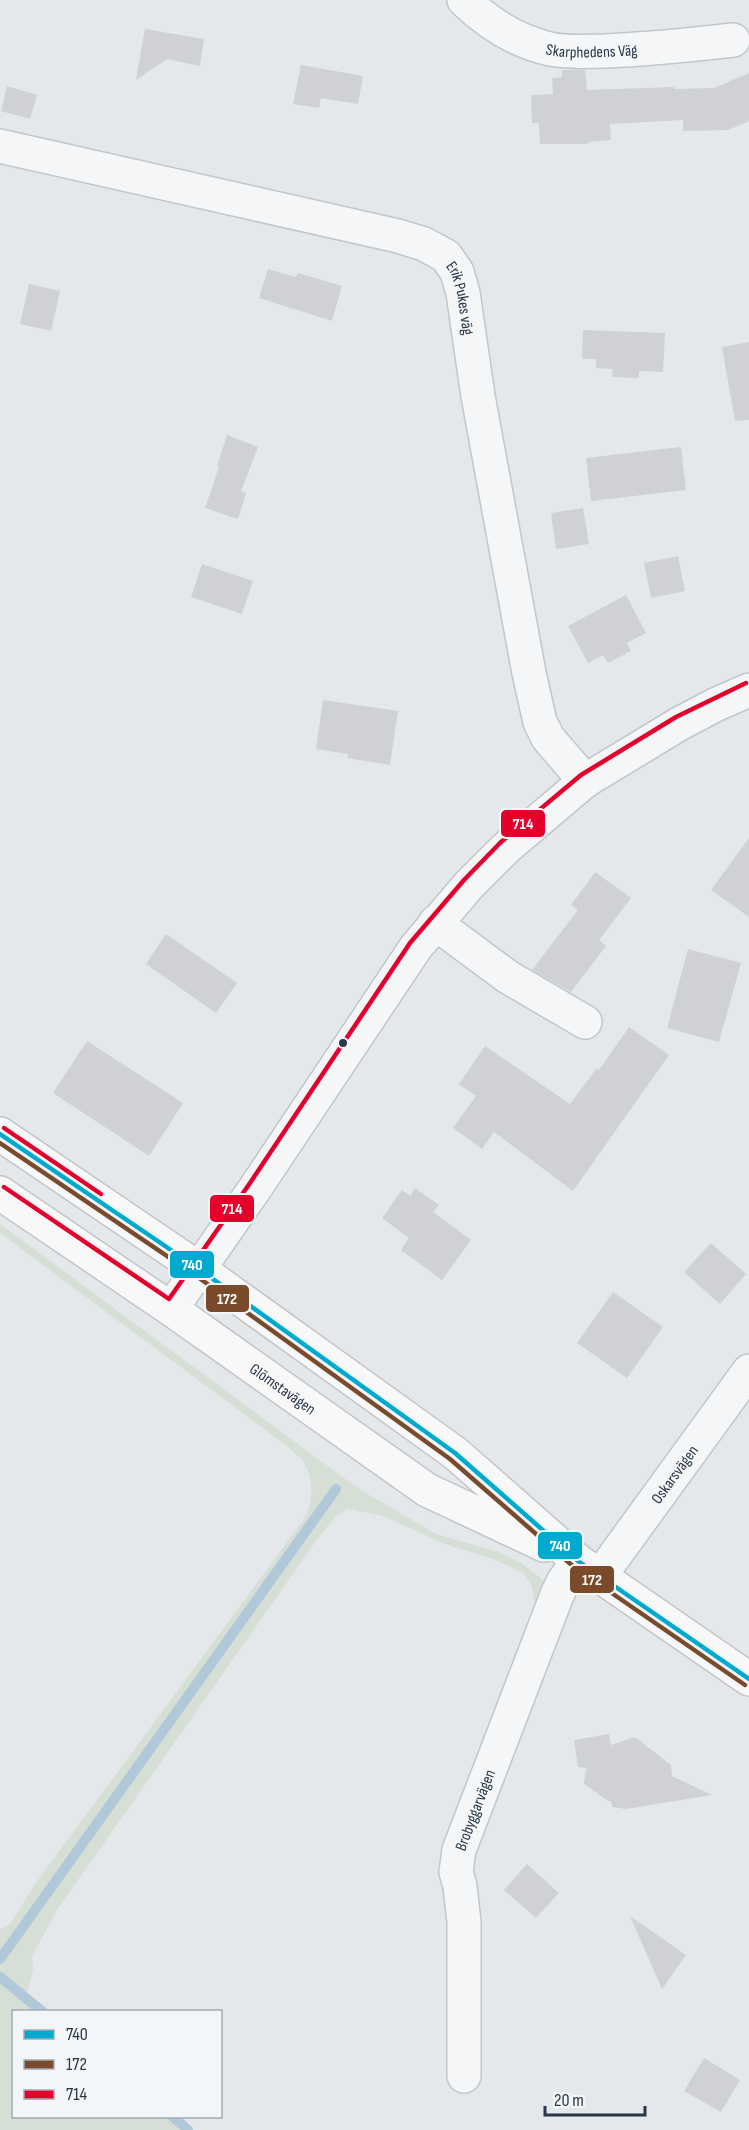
<svg xmlns="http://www.w3.org/2000/svg" width="749" height="2130" font-family="'Sofia Sans Condensed',sans-serif">
	<style>
		.green { fill: #d6dfd5 }
		.lines { fill: none; stroke-linecap: round; stroke-linejoin: round }
		.stream { stroke: #b0c8d8; stroke-width: 10 }
		.building { fill: #cfd1d4 }
		.minor-casing { stroke: #c3c6c9; stroke-width: 36 }
		.major-casing { stroke: #c1c5c9; stroke-width: 36 }
		.minor { stroke: #f4f6f7; stroke-width: 33 }
		.major { stroke: #f8f8f9; stroke-width: 33 }
		.bus-1-casing { stroke: #f3f6f9; stroke-width: 9 }
		.bus-2-casing { stroke: #f3f6f9; stroke-width: 9 }
		.bus-3-casing { stroke: #f3f6f9; stroke-width: 9 }
		.bus-1 { stroke: #00a9ce; stroke-width: 4.5 }
		.bus-2 { stroke: #7a4b2a; stroke-width: 4.5 }
		.bus-3 { stroke: #e4002b; stroke-width: 4.5 }
		.bus-dot { fill: #283747; stroke: #f3f6f9; stroke-width: 2 }
		.labels { text-anchor: middle; stroke-width: 5; stroke-linejoin: round; paint-order: stroke }
		.street-label { font-size: 16px; fill: #283747; stroke: #f3f6f9 }
		.line-badge { stroke: #f3f6f9; stroke-width: 2 }
		.badge-label { font-size: 16px; text-anchor: middle; font-weight: bold; fill: #fff }
	</style>
	<rect width="100%" height="100%" fill="#e5e8eb"/>
	<path class="green" d="M 0,1224 L 359,1489 L 436,1534 L 502,1553 L 520,1562 L 546,1582 L 534,1602 L 532,1587 L 524,1573 L 493,1559 L 447,1545 L 383,1516 L 348,1509 L 336,1516 L 321,1534 L 57,1910 L 32,1956 L 33,1969 L 26,1998 L 43,2011 L 14,2012 L 14,2116 L 172,2117 L 188,2130 L 0,2130 L 0,1929 L 10,1924 L 35,1884 L 302,1522 C 314,1504 315,1479 302,1460 C 298,1455 292,1451 288,1447 L 0,1233 Z"/>
	<g class="lines">
		<g class="stream">
			<polyline points="0,1959 336,1489"/>
			<polyline points="0,1977 43,2012"/>
			<polyline points="172,2116 188,2130"/>
		</g>
	</g>
	<g class="building">
		<polygon points="145,29 204,39 200,66 167,59 136,80"/>
		<polygon points="301,65 363,76 358,104 321,98 319,108 293,104"/>
		<polygon points="562,70 585,70 587,90 674,87 674,89 714,88 749,73 749,121 728,130 683,131 683,120 610,124 611,140 588,142 588,144 540,144 539,123 532,123 531,95 553,94 552,78 562,77"/>
		<polygon points="7,86 37,95 30,119 1,111"/>
		<polygon points="268,269 296,277 298,273 342,286 332,321 259,298"/>
		<polygon points="29,284 60,291 51,331 20,324"/>
		<polygon points="583,330 665,333 663,372 639,371 639,378 612,377 613,369 596,368 596,359 582,359"/>
		<polygon points="749,342 749,420 735,421 722,347"/>
		<polygon points="227,435 258,447 241,491 246,493 238,519 205,508 219,467 217,466"/>
		<polygon points="681,447 686,490 591,501 586,458"/>
		<polygon points="583,508 589,544 556,549 551,513"/>
		<polygon points="678,556 685,591 651,598 644,563"/>
		<polygon points="202,564 253,581 242,614 191,597"/>
		<polygon points="626,595 646,633 627,643 631,651 608,663 603,655 588,663 568,626"/>
		<polygon points="323,700 398,711 390,765 347,758 348,754 316,749"/>
		<polygon points="749,838 749,917 711,890"/>
		<polygon points="595,872 631,898 599,940 606,946 571,992 532,970 578,910 571,905"/>
		<polygon points="166,934 237,983 216,1013 146,964"/>
		<polygon points="688,949 741,963 719,1042 667,1028"/>
		<polygon points="629,1027 669,1055 573,1191 494,1132 482,1149 453,1128 476,1096 459,1084 485,1046 570,1104 597,1068 599,1070"/>
		<polygon points="87,1041 183,1103 149,1156 53,1093"/>
		<polygon points="415,1188 439,1205 433,1212 471,1240 442,1280 401,1250 409,1238 382,1218 402,1190 410,1196"/>
		<polygon points="711,1243 746,1274 720,1304 684,1272"/>
		<polygon points="613,1292 663,1327 627,1378 577,1343"/>
		<polygon points="609,1734 611,1745 635,1737 671,1765 672,1776 712,1795 626,1809 612,1807 611,1801 608,1801 584,1784 586,1768 578,1767 574,1740"/>
		<polygon points="527,1864 559,1893 536,1918 504,1890"/>
		<polygon points="630,1916 686,1955 662,1989"/>
		<polygon points="704,2058 740,2080 721,2112 684,2091"/>
	</g>
	<g class="lines">
		<g class="minor-casing">
			<g id="minor">
				<path id="s1" d="M 464,0 C 488,23 518,42 550,49 C 569,53 587,51 605,51 C 648,49 690,45 733,40"/>
				<path id="s2" d="M 0,146 L 398,236 L 424,244 L 446,256 L 457,272 L 463,293 L 478,396 L 529,673 L 540,722 L 548,738 L 585,781"/>
				<polyline points="435,923 508,977 585,1022"/>
				<polyline points="171,1309 256,1187 416,947 469,885 506,848 585,781 679,724 717,704 749,690"/>
				<path id="s3" d="M 600,1576 L 749,1371"/>
				<path id="s4" d="M 464,2076 L 464,1922 L 460,1886 L 456,1872 L 459,1850 L 557,1595 L 563,1582 L 578,1561"/>
			</g>
		</g>
		<g class="major-casing">
			<g id="major">
				<polyline points="0,1134 199,1269 455,1453 578,1561 749,1679"/>
				<path id="s5" d="M 0,1193 L 171,1309 L 427,1490 L 544,1545"/>
			</g>
		</g>
		<use href="#minor" class="minor"/>
		<use href="#major" class="major"/>
		<g class="bus-1-casing">
			<polyline id="bus-1" points="0,1134 199,1269 455,1453 578,1561 749,1679"/>
		</g>
		<g class="bus-2-casing">
			<polyline id="bus-2" points="0,1143 195,1275 450,1459 574,1567 745,1685"/>
		</g>
		<g class="bus-3-casing">
			<g id="bus-3">
				<polyline points="4,1128 101,1194"/>
				<polyline points="4,1187 169,1299 250,1183 410,943 464,880 501,842 581,775 676,717 746,683"/>
			</g>
		</g>
		<use href="#bus-1" class="bus-1"/>
		<use href="#bus-2" class="bus-2"/>
		<use href="#bus-3" class="bus-3"/>
	</g>
	<circle class="bus-dot" cx="343" cy="1043" r="5"/>
	<g class="labels">
		<g class="street-label">
			<text dy="6" stroke="none"><textPath href="#s1" startOffset="142">Skarphedens Väg</textPath></text>
			<text dy="6" stroke="none"><textPath href="#s2" startOffset="506">Erik Pukes väg</textPath></text>
			<text dy="6" stroke="none"><textPath href="#s5" startOffset="344">Glömstavägen</textPath></text>
			<text dy="6" stroke="none"><textPath href="#s3" startOffset="126">Oskarsvägen</textPath></text>
			<text dy="6" stroke="none"><textPath href="#s4" startOffset="270">Brobyggarvägen</textPath></text>
		</g>
	</g>
	<g class="line-badge">
		<rect x="500" y="809" width="46" height="29" rx="6" fill="#e4002b"/>
		<rect x="209" y="1194" width="46" height="29" rx="6" fill="#e4002b"/>
		<rect x="169" y="1250" width="46" height="29" rx="6" fill="#00a9ce"/>
		<rect x="205" y="1284" width="45" height="29" rx="6" fill="#7a4b2a"/>
		<rect x="537" y="1531" width="46" height="29" rx="6" fill="#00a9ce"/>
		<rect x="569" y="1565" width="46" height="29" rx="6" fill="#7a4b2a"/>
	</g>
	<g class="badge-label">
		<text x="523" y="829">714</text>
		<text x="232" y="1214">714</text>
		<text x="192" y="1270">740</text>
		<text x="227" y="1304">172</text>
		<text x="560" y="1551">740</text>
		<text x="592" y="1585">172</text>
	</g>
	<rect x="12" y="2010" width="210" height="108" fill="#f3f6f9" stroke="#a2aab2" stroke-width="1.5"/>
	<rect x="24" y="2030" width="30" height="9" fill="#00a9ce" stroke="#a2aab2" stroke-width="1.5"/>
	<text x="66" y="2040" font-size="18" fill="#283747">740</text>
	<rect x="24" y="2060" width="30" height="9" fill="#7a4b2a" stroke="#a2aab2" stroke-width="1.5"/>
	<text x="66" y="2070" font-size="18" fill="#283747">172</text>
	<rect x="24" y="2090" width="30" height="9" fill="#e4002b" stroke="#a2aab2" stroke-width="1.5"/>
	<text x="66" y="2100" font-size="18" fill="#283747">714</text>
	<path d="M545 2106v9h100v-9" fill="none" stroke="#283747" stroke-width="3"/>
	<text x="554" y="2106" font-size="18" fill="#283747" stroke="#f3f6f9" stroke-width="4.5" paint-order="stroke">20 m</text>
</svg>
